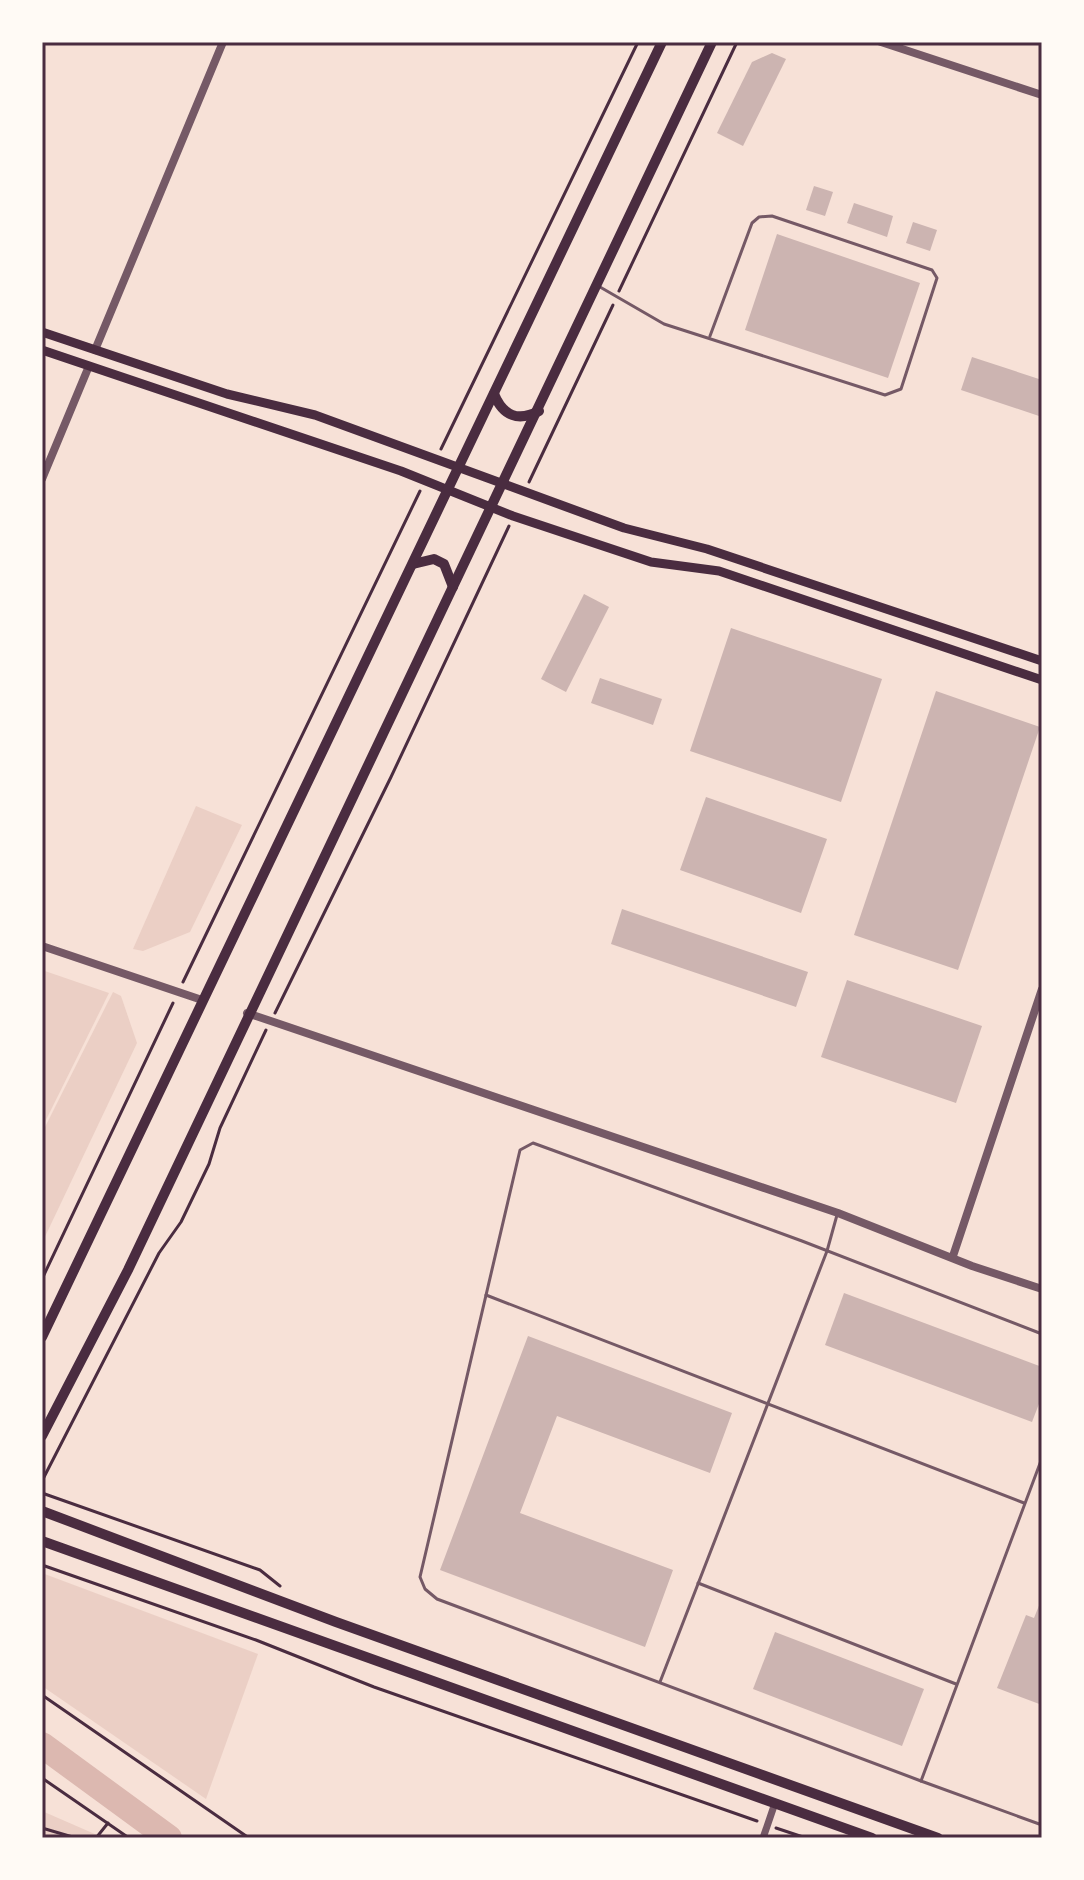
<svg xmlns="http://www.w3.org/2000/svg" width="1084" height="1880" font-family="'IBM Plex Sans',sans-serif">
	<style>
		.green { fill: #ebcfc5 }
		.lines { fill: none; stroke-linecap: round; stroke-linejoin: round }
		.river { stroke: #dcb8b0; stroke-width: 26 }
		.building { fill: #ccb4b1 }
		.path { stroke: #4a2c40; stroke-width: 3 }
		.service { stroke: #755966; stroke-width: 3 }
		.minor { stroke: #755966; stroke-width: 7 }
		.tertiary { stroke: #755966; stroke-width: 8 }
		.secondary { stroke: #4a2c40; stroke-width: 9 }
		.primary { stroke: #4a2c40; stroke-width: 10 }
		.neatline { fill: none; stroke: #4a2c40; stroke-width: 3 }
	</style>
	<rect width="100%" height="100%" fill="#f7e1d7"/>
	<g class="green">
		<polygon points="196,806 242,825 190,932 143,951 133,949"/>
		<polygon points="42,970 109,993 42,1128"/>
		<polygon points="113,992 121,996 137,1043 42,1243 42,1133"/>
		<polygon points="42,1573 258,1654 206,1799 42,1686"/>
		<polygon points="42,1811 104,1838 42,1838"/>
	</g>
	<g class="lines">
		<polyline class="river" points="42,1745 169,1838"/>
	</g>
	<g class="building">
		<polygon points="772,53 786,59 743,146 717,133 752,62"/>
		<polygon points="814,186 833,192 825,216 806,210"/>
		<polygon points="854,203 893,216 887,237 847,223"/>
		<polygon points="913,222 937,230 930,251 906,243"/>
		<polygon points="777,234 920,283 888,378 745,330"/>
		<polygon points="972,357 1042,380 1042,417 961,390"/>
		<polygon points="584,594 609,607 566,692 541,679"/>
		<polygon points="731,628 882,679 841,802 690,751"/>
		<polygon points="600,678 662,699 653,725 591,703"/>
		<polygon points="936,691 1040,727 958,970 854,935"/>
		<polygon points="706,797 827,839 801,913 680,870"/>
		<polygon points="622,909 808,972 796,1007 611,944"/>
		<polygon points="847,980 982,1026 956,1103 821,1057"/>
		<polygon points="844,1293 1042,1367 1042,1396 1032,1422 825,1345"/>
		<polygon points="528,1336 732,1413 710,1473 557,1416 520,1513 673,1570 645,1647 440,1570"/>
		<polygon points="1042,1598 1042,1705 997,1688 1026,1615 1034,1618"/>
		<polygon points="775,1632 924,1689 902,1746 753,1689"/>
	</g>
	<g class="lines">
		<g class="path">
			<polyline points="619,291 737,42"/>
			<polyline points="441,449 638,42"/>
			<polyline points="529,482 613,305"/>
			<polyline points="183,982 420,491"/>
			<polyline points="275,1013 391,777 509,526"/>
			<polyline points="42,1279 173,1003"/>
			<polyline points="42,1481 159,1253 181,1222 209,1164 220,1128 266,1030"/>
			<polyline points="42,1493 260,1570 280,1586"/>
			<polyline points="42,1565 256,1640 374,1687 757,1821"/>
			<polyline points="42,1695 249,1838"/>
			<polyline points="42,1778 129,1838"/>
			<polyline points="42,1828 76,1838"/>
			<polyline points="776,1828 806,1838"/>
			<polyline points="96,1838 108,1823"/>
		</g>
		<g class="service">
			<polyline points="600,287 664,324 885,395 901,389 937,278 932,270 772,216 759,217 752,223 710,336"/>
			<polyline points="486,1295 1024,1503"/>
			<polyline points="1042,1458 921,1781 1042,1825"/>
			<polyline points="698,1583 956,1684"/>
			<polyline points="660,1682 827,1251 837,1215"/>
			<polyline points="921,1781 437,1599 425,1589 420,1577 520,1150 533,1143 802,1241 1042,1334"/>
		</g>
		<polyline class="minor" points="763,1838 775,1803"/>
		<g class="tertiary">
			<polyline points="881,42 1042,95"/>
			<polyline points="95,350 223,42"/>
			<polyline points="42,479 89,366"/>
			<polyline points="42,946 202,1000"/>
			<polyline points="247,1013 838,1213 972,1266 1042,1289"/>
			<polyline points="953,1256 1042,989"/>
		</g>
		<g class="secondary">
			<polyline points="42,332 227,394 315,415 624,528 707,549 1042,661"/>
			<polyline points="42,350 401,471 513,516 651,562 719,571 1042,680"/>
		</g>
		<g class="primary">
			<path d="M 494,394 C 503,416 518,422 539,411"/>
			<polyline points="413,564 434,559 444,564 453,587"/>
			<polyline points="42,1337 662,42"/>
			<polyline points="42,1436 128,1270 712,42"/>
			<polyline points="42,1511 336,1622 938,1838"/>
			<polyline points="42,1541 872,1838"/>
		</g>
	</g>
	<rect width="1084" height="1880" fill="none" stroke="#fffaf5" stroke-width="88"/>
	<rect x="44" y="44" width="996" height="1792" class="neatline"/>
</svg>
